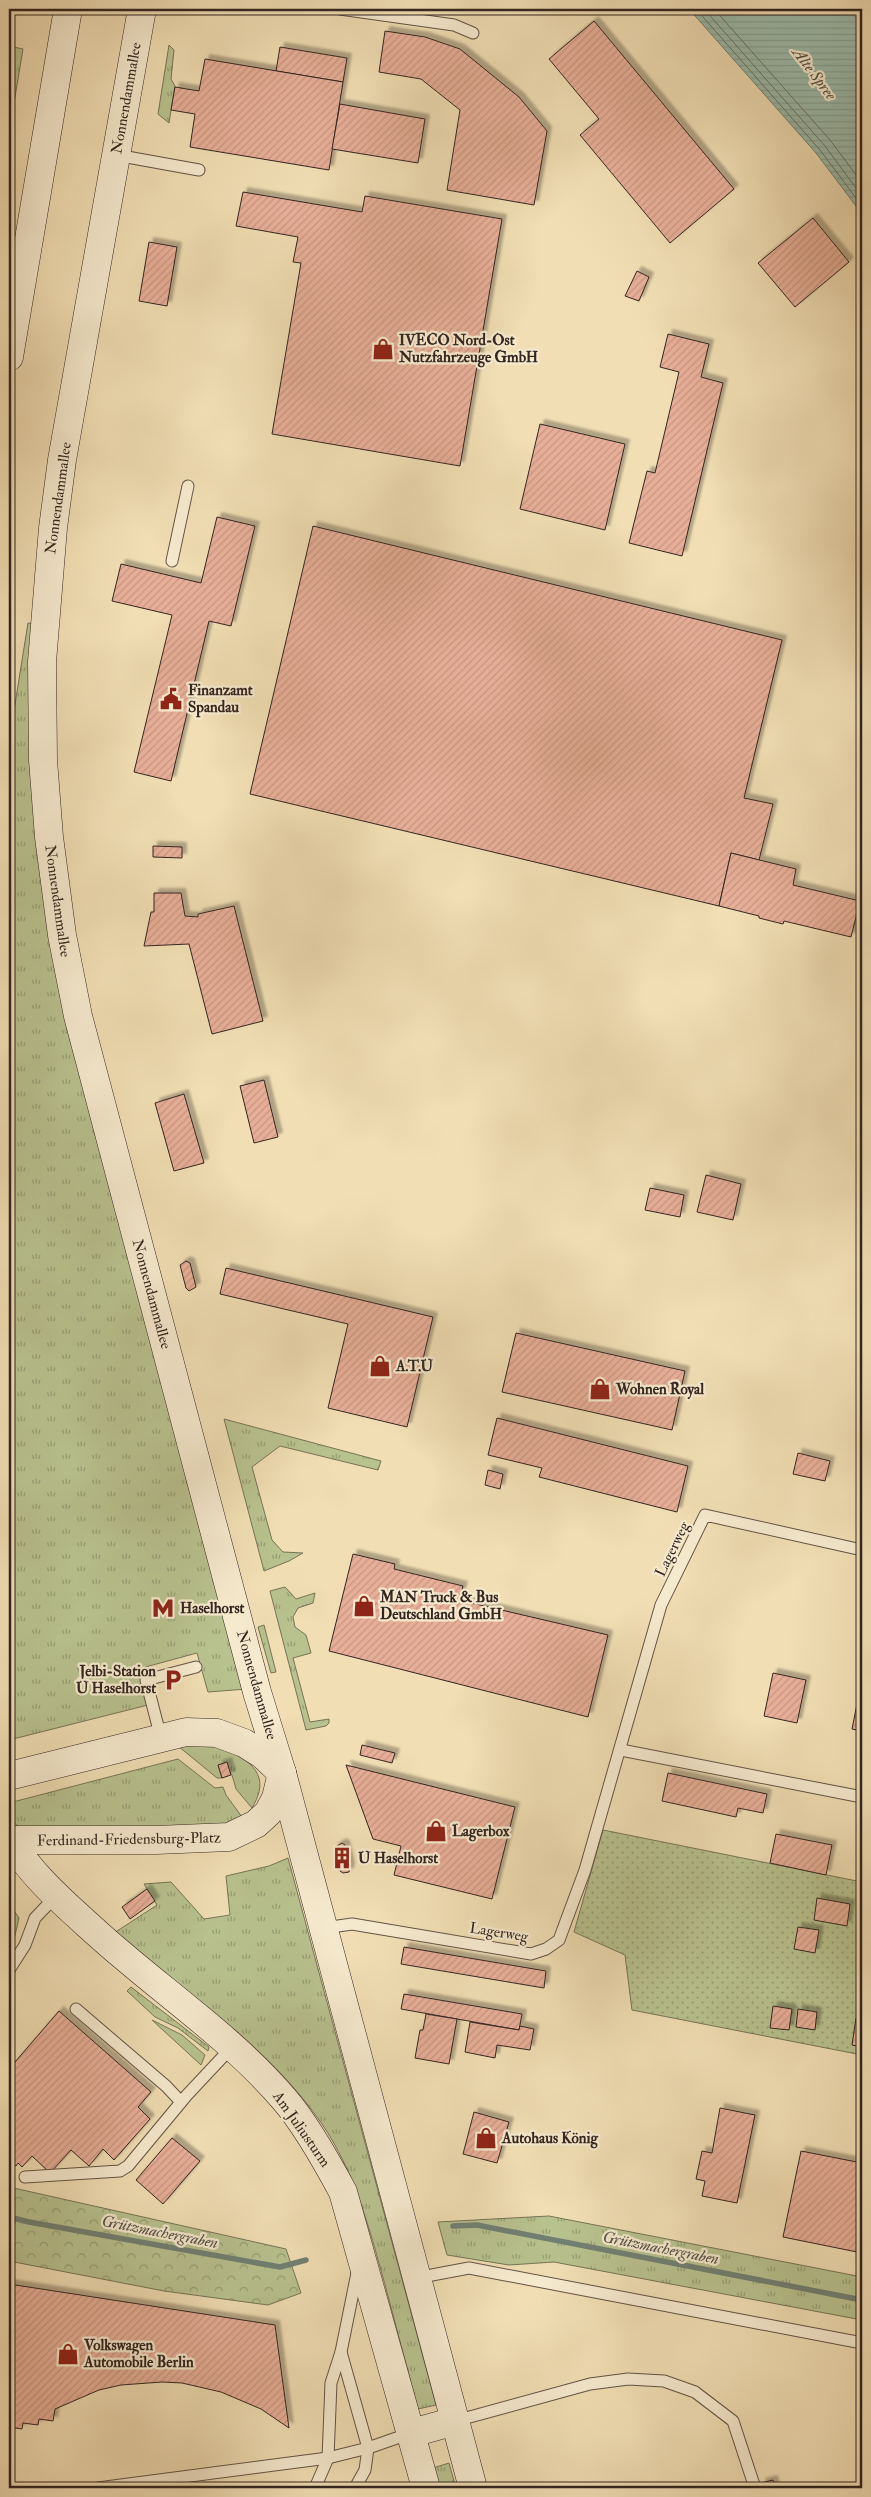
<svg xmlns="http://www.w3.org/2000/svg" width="871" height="2497" font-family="'IM FELL Double Pica',serif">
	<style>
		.grass { fill: url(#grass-tufts); stroke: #767458 }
		.forest { fill: url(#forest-crowns); stroke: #767458 }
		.garden { fill: url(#garden-dots); stroke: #767458 }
		.water { fill: url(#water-rules); stroke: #718073 }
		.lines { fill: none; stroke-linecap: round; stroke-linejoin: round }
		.shore { stroke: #677066; stroke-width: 1 }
		.stream { stroke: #718073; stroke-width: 5.5 }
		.building { fill: url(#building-hatch); stroke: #332520; filter: url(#shadow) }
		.lane-casing { stroke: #625345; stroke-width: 13 }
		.secondary-casing { stroke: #332520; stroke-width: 29 }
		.lane { stroke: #f6eace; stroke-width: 11 }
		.secondary { stroke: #f6eace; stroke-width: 28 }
		.labels { text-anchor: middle; stroke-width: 4.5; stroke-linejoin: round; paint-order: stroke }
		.street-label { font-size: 15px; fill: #332520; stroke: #f6eace }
		.poi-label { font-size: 15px; font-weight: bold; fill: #332520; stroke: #f6eace; text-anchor: start }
		.water-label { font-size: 16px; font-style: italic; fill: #52524a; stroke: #f6eace }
	</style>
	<defs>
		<pattern id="grass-tufts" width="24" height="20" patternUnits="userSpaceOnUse" patternTransform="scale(1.25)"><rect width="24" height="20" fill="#b8c28f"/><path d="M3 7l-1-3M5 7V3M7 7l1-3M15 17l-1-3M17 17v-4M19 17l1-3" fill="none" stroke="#969d74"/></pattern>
		<pattern id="forest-crowns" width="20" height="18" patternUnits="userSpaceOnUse" patternTransform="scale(1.25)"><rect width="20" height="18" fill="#b8c28f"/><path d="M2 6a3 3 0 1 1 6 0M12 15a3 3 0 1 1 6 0" fill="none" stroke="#969d74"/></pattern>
		<pattern id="garden-dots" width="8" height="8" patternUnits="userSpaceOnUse" patternTransform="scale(1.25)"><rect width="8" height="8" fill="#b8c28f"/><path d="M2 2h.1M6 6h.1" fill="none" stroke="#969d74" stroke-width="1.8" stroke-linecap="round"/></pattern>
		<pattern id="water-rules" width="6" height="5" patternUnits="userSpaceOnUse" patternTransform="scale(1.25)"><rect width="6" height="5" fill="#9bbcab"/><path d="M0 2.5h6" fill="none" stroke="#86a193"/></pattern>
		<pattern id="building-hatch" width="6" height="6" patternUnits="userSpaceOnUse" patternTransform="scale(1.25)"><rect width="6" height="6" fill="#e8af98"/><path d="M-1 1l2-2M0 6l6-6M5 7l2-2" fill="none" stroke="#c79683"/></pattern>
		<filter id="shadow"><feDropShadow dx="4.5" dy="-4.5" stdDeviation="1" flood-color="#0004"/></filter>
	</defs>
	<rect width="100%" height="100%" fill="#f1deb4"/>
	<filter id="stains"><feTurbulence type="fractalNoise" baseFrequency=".004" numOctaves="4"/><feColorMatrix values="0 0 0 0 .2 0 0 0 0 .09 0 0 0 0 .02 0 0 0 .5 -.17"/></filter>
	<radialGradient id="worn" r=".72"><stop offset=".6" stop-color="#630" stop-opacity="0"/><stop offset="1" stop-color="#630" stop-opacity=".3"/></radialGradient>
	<g class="grass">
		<polygon points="169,45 174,50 171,79 175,86 169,123 158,114"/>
		<polygon points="9,46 23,49 9,133"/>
		<polygon points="28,623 35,624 39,811 247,1689 208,1692 197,1653 138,1669 148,1705 9,1740 9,742"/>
		<polygon points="224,1419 381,1461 378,1470 280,1446 252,1467 272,1540 283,1552 303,1553 289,1561 264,1571"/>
		<polygon points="285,1587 296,1599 315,1593 313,1603 298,1608 293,1617 295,1627 306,1635 311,1653 293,1658 310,1722 329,1719 329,1723 326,1726 306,1730 270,1591"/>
		<polygon points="264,1625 276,1672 271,1673 258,1627"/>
		<path d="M 183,1745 C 195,1745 211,1743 223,1746 C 227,1747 232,1752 236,1754 C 260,1768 267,1783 252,1808 L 236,1789 L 232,1775 L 218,1765 L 222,1778 L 217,1778 L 178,1746 Z"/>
		<polygon points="178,1759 215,1788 223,1787 226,1795 242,1817 225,1826 26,1829 18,1826 9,1818 9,1803"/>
		<path d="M 288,1858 L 436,2405 L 418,2409 C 407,2366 395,2324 384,2281 C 369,2227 354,2171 322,2124 C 269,2047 186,1991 114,1933 L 157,1905 L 144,1884 L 171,1882 L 204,1919 L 230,1915 L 226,1876 L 269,1866 Z"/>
		<polygon points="9,1903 19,1918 13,1944 9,1941"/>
		<polygon points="131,1987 209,2047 208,2051 178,2028 155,2017 127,1991"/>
		<polygon points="152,2020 182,2035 205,2055 201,2065"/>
		<polygon points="549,2216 862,2277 862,2320 554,2262 509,2265 447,2255 438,2222"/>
		<polygon points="449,2463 456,2488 438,2488 433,2468"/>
	</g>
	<polygon class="forest" points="9,2187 286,2249 301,2293 268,2305 164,2291 9,2261"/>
	<polygon class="garden" points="603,1830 862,1882 862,2055 632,2010 625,1955 574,1932"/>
	<polygon class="water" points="689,9 849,9 862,25 862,214 816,153"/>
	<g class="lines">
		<g class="shore">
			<polyline points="696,9 820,150 862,206"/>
			<polyline points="704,9 825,146 862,196"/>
			<polyline points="714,9 830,140 862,183"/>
		</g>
		<g class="stream">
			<polyline points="9,2217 29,2222 280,2267 306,2260"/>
			<polyline points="453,2226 477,2225 862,2300"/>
		</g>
	</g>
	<g class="building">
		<polygon points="594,21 734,189 670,243 580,135 599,119 549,59"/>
		<polygon points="385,31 425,37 460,49 519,97 547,131 534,205 447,190 460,110 421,79 379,72"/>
		<polygon points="280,47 347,58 343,82 276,71"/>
		<polygon points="205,59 343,82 329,170 190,147 195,114 171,110 175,87 199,91"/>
		<polygon points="340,104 425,119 418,163 332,149"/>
		<polygon points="243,192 362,212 365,196 502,219 460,466 272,434 301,263 293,262 298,237 236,226"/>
		<polygon points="813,218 849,262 795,307 758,263"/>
		<polygon points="149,242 177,247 167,306 139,301"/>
		<polygon points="637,271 649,277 639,301 625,296"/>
		<polygon points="668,334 709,344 701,377 723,383 682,556 629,543 647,471 655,473 679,372 660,367"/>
		<polygon points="540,424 625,444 605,530 520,509"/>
		<polygon points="217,517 255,526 231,626 209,621 171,781 134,772 172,615 112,601 121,564 201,583"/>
		<polygon points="313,526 782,640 744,798 773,804 759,860 731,853 719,906 250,794"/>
		<polygon points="153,846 182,847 182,858 153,857"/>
		<polygon points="731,853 796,869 793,885 860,901 851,937 784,921 783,924 759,918 759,916 719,906"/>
		<polygon points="154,893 181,893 185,916 198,917 198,914 234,906 263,1021 212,1034 189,944 144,946 151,912 154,912"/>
		<polygon points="264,1080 278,1137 254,1143 240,1086"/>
		<polygon points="184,1094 204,1163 174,1171 155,1103"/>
		<polygon points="706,1175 741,1184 733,1220 697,1212"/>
		<polygon points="650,1188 684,1195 680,1217 645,1210"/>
		<polygon points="186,1261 190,1263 196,1287 189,1291 186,1288 180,1265"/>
		<polygon points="226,1268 433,1317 407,1427 328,1408 348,1324 220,1294"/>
		<polygon points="516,1333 685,1371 672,1430 502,1392"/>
		<polygon points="497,1418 688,1466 677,1512 539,1477 542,1468 488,1455"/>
		<polygon points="798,1453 830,1461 825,1481 793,1474"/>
		<polygon points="488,1470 503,1474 500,1489 485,1485"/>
		<polygon points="353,1554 395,1564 394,1569 463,1586 459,1600 608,1635 588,1717 329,1651"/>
		<polygon points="773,1673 806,1680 797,1723 764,1716"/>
		<polygon points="859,1694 862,1695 862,1731 852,1729"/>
		<polygon points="362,1745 395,1753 392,1763 360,1755"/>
		<polygon points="227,1762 231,1775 222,1778 218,1765"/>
		<polygon points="346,1765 515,1807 492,1899 394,1875 401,1846 373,1839"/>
		<polygon points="668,1773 767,1794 763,1813 738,1808 736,1817 662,1801"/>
		<polygon points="776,1834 832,1845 826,1875 770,1863"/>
		<polygon points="342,1843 345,1845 350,1867 349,1872 343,1873 340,1871 334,1848"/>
		<polygon points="147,1889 155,1901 130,1919 122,1907"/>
		<polygon points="817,1898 850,1904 847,1926 814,1920"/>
		<polygon points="861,1908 862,1908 862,1931 859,1931"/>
		<polygon points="798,1927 819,1930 815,1953 794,1949"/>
		<polygon points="404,1947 546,1971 544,1988 401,1964"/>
		<polygon points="404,1994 522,2014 519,2030 401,2009"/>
		<polygon points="773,2006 792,2009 789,2030 770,2028"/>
		<polygon points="798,2009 817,2012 815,2030 796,2027"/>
		<polygon points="59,2011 151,2092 138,2107 150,2119 114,2160 103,2149 89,2166 71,2150 50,2173 32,2156 22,2167 18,2163 16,2166 9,2159 9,2069"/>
		<polygon points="426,2014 457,2019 449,2064 415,2058 420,2030 423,2030"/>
		<polygon points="856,2018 862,2019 862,2047 852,2045"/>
		<polygon points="470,2022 519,2030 520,2026 534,2029 530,2050 497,2045 495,2058 465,2052"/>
		<polygon points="720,2108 755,2115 737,2203 702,2196 705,2181 696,2179 702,2151 712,2153"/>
		<polygon points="474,2112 509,2122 497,2163 463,2154"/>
		<polygon points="172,2138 200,2161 163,2204 136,2180"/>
		<polygon points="801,2151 862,2163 862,2253 783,2237"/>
		<polygon points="9,2284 275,2325 289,2428 261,2409 221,2392 182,2383 162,2382 121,2385 99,2390 55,2409 53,2421 39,2419 38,2425 23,2423 22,2429 9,2427"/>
		<polygon points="773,2480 775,2488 763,2488 761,2483"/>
	</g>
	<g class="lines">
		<g class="lane-casing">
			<g id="lane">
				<polyline points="340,9 454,25 473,33"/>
				<polyline points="116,155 199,170"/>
				<polyline points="172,561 188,486"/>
				<polyline points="161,1738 146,1680 196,1667"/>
				<polyline points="621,1750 862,1797"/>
				<polyline points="324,1928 352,1924 531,1954 546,1949 559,1940 585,1870 661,1605 705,1515 862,1550"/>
				<polyline points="9,1970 25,1945 35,1918 56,1896"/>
				<polyline points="76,2009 166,2086 181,2102"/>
				<polyline points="25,2177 120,2171 128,2166 187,2095 232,2047"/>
				<polyline points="416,2278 469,2268 862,2343"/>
				<polyline points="455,2421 590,2384 628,2379 664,2381 695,2392 733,2421 755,2488"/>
				<polyline points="98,2488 328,2458 368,2448 341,2352 357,2273"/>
				<polyline points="315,2488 328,2458 331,2383 341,2352"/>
				<polyline points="355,2488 365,2470 368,2448 411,2433"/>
			</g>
		</g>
		<g class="secondary-casing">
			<g id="secondary">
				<polyline points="142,9 62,460 53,528 42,662 43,760 49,837 62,935 78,1016 257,1692 282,1773 473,2488"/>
				<polyline points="9,357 68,9"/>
				<polyline points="9,1776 186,1732 217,1733 244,1743 263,1755 282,1773"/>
				<path d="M 9,1838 C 32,1877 66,1905 99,1935 C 160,1990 231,2037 284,2099 C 305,2123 328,2164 343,2192 L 426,2488"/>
				<polyline points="9,1840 156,1840 229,1837 256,1824 268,1813 276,1798 282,1773"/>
				<polyline points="412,2433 455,2421"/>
			</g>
		</g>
		<use href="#lane" class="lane"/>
		<use href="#secondary" class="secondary"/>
	</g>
	<defs>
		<g id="shop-bare" transform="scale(1.725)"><path d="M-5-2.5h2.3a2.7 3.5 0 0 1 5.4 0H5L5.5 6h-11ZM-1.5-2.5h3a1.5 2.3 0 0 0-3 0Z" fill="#8f2418" stroke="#f6eace" stroke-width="2.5" paint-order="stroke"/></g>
		<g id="civic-bare" transform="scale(1.725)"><path d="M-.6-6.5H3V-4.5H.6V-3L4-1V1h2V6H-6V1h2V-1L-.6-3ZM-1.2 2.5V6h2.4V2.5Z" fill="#8f2418" stroke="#f6eace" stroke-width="2.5" paint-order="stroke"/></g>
		<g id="metro-bare" transform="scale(1.725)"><path d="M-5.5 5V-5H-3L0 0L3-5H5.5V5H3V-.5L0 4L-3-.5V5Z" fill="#8f2418" stroke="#f6eace" stroke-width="2.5" paint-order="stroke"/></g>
		<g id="parking-bare" transform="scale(1.725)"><path d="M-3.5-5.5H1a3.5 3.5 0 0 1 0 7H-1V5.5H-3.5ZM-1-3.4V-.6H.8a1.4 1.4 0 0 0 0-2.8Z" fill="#8f2418" stroke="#f6eace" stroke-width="2.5" paint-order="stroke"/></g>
		<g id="building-bare" transform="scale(1.725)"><path d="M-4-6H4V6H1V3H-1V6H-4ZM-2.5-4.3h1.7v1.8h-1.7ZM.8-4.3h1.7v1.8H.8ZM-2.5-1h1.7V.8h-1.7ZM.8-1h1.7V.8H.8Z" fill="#8f2418" stroke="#f6eace" stroke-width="2.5" paint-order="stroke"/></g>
	</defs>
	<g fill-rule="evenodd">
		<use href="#shop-bare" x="383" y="349"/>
		<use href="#civic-bare" x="171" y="699"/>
		<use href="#shop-bare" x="380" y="1366"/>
		<use href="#shop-bare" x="600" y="1389"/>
		<use href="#shop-bare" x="364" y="1606"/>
		<use href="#metro-bare" x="163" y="1608"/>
		<use href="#parking-bare" x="173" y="1680"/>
		<use href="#shop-bare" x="436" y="1831"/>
		<use href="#building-bare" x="342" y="1858"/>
		<use href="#shop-bare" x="486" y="2138"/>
		<use href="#shop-bare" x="68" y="2354"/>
	</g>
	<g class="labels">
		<g class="street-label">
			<text transform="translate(126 98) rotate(-80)" y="5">Nonnendammallee</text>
			<text transform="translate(58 498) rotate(-82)" y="5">Nonnendammallee</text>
			<text transform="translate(58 901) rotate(82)" y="5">Nonnendammallee</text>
			<text transform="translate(152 1294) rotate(75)" y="5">Nonnendammallee</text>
			<text transform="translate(672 1549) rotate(-64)" y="5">Lagerweg</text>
			<text transform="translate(257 1685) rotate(74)" y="5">Nonnendammallee</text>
			<text transform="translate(129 1839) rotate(-1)" y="5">Ferdinand-Friedensburg-Platz</text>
			<text transform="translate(499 1932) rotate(9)" y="5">Lagerweg</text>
			<text transform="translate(302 2129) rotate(55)" y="5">Am Juliusturm</text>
		</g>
		<g class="poi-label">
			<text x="399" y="345">IVECO Nord-Ost<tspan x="399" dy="17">Nutzfahrzeuge GmbH</tspan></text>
			<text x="188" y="695">Finanzamt<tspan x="188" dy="17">Spandau</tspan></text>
			<text x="396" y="1371">A.T.U</text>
			<text x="616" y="1394">Wohnen Royal</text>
			<text x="380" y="1602">MAN Truck &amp; Bus<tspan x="380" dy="17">Deutschland GmbH</tspan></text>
			<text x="180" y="1613">Haselhorst</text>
			<text x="156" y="1676" text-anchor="end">Jelbi-Station<tspan x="156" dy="17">U Haselhorst</tspan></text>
			<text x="452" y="1836">Lagerbox</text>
			<text x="358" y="1863">U Haselhorst</text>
			<text x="502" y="2143">Autohaus König</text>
			<text x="84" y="2350">Volkswagen<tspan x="84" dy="17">Automobile Berlin</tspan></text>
		</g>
		<g class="water-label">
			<text transform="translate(815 73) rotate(53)" y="6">Alte Spree</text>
			<text transform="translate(160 2231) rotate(11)" y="6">Grützmachergraben</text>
			<text transform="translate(661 2247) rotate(11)" y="6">Grützmachergraben</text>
		</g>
	</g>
	<rect width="871" height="2497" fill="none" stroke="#f1deb4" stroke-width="30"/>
	<rect x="10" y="10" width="851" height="2477" fill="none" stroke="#332520" stroke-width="2.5"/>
	<rect x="15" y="15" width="841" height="2467" fill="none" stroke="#332520"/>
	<rect width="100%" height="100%" filter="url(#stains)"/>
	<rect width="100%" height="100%" fill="url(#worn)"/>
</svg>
